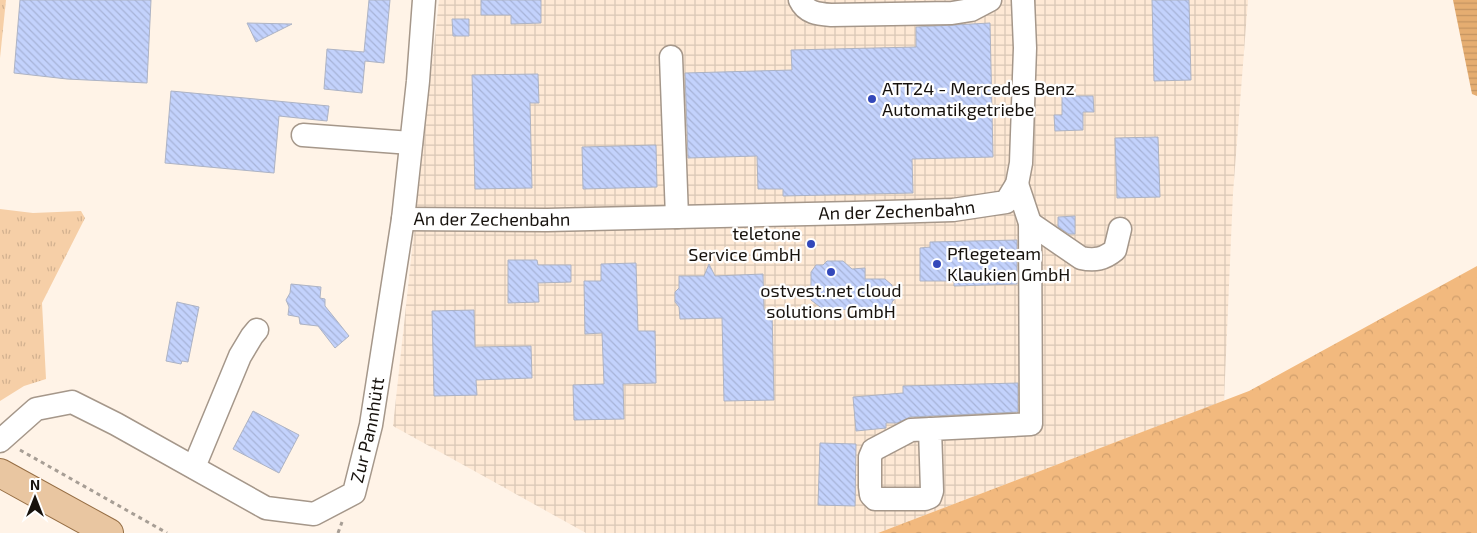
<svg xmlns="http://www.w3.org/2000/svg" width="1477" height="533" font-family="'Exo 2',sans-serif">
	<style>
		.industrial { fill: url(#industrial-grid) }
		.grass { fill: url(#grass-tufts) }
		.forest { fill: url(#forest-crowns) }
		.water { fill: url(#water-rules) }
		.building { fill: url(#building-back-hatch); stroke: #adb3c4 }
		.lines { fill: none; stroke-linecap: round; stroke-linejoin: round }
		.minor-casing { stroke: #a5978a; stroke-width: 25 }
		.major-casing { stroke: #966e44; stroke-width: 30 }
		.path { stroke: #a79e95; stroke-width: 3; stroke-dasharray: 4 4; stroke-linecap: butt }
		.minor { stroke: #fff; stroke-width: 22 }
		.major { stroke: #e9c6a1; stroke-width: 28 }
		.poi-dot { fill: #3348ba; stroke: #fff; stroke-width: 2 }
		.labels { text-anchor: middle; stroke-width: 4.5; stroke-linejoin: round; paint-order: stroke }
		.poi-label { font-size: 18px; fill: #17120d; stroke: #fff; text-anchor: start }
		.street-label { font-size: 18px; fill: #17120d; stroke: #fff }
	</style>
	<defs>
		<pattern id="industrial-grid" width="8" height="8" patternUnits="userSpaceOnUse" patternTransform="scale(1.25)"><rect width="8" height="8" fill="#fee9d5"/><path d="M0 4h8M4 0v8" fill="none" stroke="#d9c7b6"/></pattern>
		<pattern id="grass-tufts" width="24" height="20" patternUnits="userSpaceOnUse" patternTransform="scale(1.25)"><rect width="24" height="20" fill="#f6cfa7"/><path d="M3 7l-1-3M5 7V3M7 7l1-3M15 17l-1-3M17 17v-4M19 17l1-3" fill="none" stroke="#d2b18f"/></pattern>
		<pattern id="forest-crowns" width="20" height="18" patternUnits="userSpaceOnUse" patternTransform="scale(1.25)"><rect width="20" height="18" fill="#f2b97e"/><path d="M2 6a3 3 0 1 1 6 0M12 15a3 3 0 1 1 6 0" fill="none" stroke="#cf9e6c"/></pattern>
		<pattern id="water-rules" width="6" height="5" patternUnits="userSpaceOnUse" patternTransform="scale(1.25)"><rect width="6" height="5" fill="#e5ad71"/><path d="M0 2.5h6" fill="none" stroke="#c49461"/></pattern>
		<pattern id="building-back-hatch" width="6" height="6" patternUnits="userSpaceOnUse" patternTransform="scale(1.25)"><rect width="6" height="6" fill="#c3d2fc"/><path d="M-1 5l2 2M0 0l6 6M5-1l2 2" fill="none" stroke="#a7b3d7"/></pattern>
	</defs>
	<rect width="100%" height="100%" fill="#fff3e7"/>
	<polygon class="industrial" points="439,0 1248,0 1233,193 1224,401 878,533 586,533 393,426"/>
	<g class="grass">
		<polygon points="0,0 6,0 0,58"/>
		<polygon points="0,209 33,213 81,211 85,218 42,303 46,379 24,386 0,401"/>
	</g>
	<polygon class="forest" points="1477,266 1477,533 878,533 1249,391"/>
	<polygon class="water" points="1453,0 1477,0 1477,96 1472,94"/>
	<g class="building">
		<polygon points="20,0 151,0 147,83 67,79 14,73"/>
		<polygon points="369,0 390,0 384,63 365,61 362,93 324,89 327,49 364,52"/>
		<polygon points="481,0 541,0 541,23 511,24 511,15 481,15"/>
		<polygon points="1152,0 1189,0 1191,80 1154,81"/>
		<polygon points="452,19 469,19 469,36 453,36"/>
		<polygon points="247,23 292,24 256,42"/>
		<polygon points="990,23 993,157 912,159 913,193 783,196 783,189 758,189 757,156 688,158 685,73 792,70 791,50 916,47 916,27"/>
		<polygon points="538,74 539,103 530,103 532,188 475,189 472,75"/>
		<polygon points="171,91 329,106 327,121 279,116 274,173 165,163"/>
		<polygon points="1062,96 1093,96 1094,112 1083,112 1083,130 1055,131 1054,115 1062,115"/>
		<polygon points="1158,137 1160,197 1117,198 1115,138"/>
		<polygon points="656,145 657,187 583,189 582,147"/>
		<polygon points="1075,216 1075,234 1069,234 1058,227 1058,217"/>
		<polygon points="1017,240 1017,284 954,286 954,281 920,281 920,248 930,247 930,242"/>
		<polygon points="508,260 537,260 538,265 571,265 571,282 538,283 539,302 508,303"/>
		<polygon points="827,261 843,261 852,269 865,268 865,279 885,279 892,285 892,289 898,295 892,302 892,312 871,313 866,309 824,310 811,300 811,272 816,265 823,265"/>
		<polygon points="636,263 638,331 655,331 656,383 623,384 624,419 574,420 573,385 604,384 602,333 585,334 584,281 601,281 601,264"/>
		<polygon points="709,264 715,276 763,274 764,310 772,310 774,400 724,401 722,318 680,319 679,307 675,302 675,292 679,288 679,276 704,276"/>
		<polygon points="291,284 321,287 320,298 325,299 325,306 349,336 335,348 318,326 300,324 299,317 288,315 289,307 286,300 290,293"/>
		<polygon points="177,302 199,307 188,362 182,361 181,364 166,361"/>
		<polygon points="474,310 475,347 531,346 532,378 476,380 477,395 434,396 432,311"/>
		<polygon points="1018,383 1018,412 910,417 897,423 886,423 886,428 856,431 853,397 903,393 903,386"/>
		<polygon points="253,411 299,435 279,473 233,449"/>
		<polygon points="820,443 856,444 855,506 818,505"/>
	</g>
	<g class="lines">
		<g class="minor-casing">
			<g id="minor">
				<path d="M 800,0 C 806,13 818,14 831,15 L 952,13 L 971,10 L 990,0"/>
				<polyline points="671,57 677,217"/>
				<polyline points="303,135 411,143"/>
				<path id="s1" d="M 403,219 L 547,220 L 854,213 L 953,210 L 1006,202 L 1017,184 L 1021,163 L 1025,48 L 1023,0"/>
				<path d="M 1030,223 L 1081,258 C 1095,261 1104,259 1115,250 L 1120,229"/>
				<polyline points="930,429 932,491 930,497 925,499 875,499 871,495 870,487 870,457 873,450 911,430 1031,424 1030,223 1017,184"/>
				<path id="s2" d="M 0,441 L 36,409 L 72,402 L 116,424 L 266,508 L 314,514 L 354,493 L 371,425 L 403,219 L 418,81 L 424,0"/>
				<polyline points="194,467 240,356 252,336 257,330"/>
			</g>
		</g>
		<g class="major-casing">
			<polyline id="major" points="0,473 109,533"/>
		</g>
		<g class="path">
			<polyline points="20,450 167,533"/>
			<polyline points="338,533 342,522"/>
		</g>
		<use href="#minor" class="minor"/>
		<use href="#major" class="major"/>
	</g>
	<g class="poi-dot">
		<circle cx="872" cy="99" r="5"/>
		<circle cx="811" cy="244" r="5"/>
		<circle cx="937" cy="264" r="5"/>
		<circle cx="831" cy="272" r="5"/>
	</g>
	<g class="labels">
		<g class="poi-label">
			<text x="882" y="95">ATT24 - Mercedes Benz<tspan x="882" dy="21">Automatikgetriebe</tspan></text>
			<text x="801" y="240" text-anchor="end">teletone<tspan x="801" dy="21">Service GmbH</tspan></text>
			<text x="947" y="260">Pflegeteam<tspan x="947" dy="21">Klaukien GmbH</tspan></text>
			<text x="831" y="297" text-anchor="middle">ostvest.net cloud<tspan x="831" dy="21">solutions GmbH</tspan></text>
		</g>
		<g class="street-label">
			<text dy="6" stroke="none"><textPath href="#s1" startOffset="494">An der Zechenbahn</textPath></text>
			<text dy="6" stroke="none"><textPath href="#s1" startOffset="89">An der Zechenbahn</textPath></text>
			<text dy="6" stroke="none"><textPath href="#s2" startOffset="464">Zur Pannhütt</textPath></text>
		</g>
	</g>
	<g transform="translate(35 498)" stroke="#ffffff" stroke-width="4" paint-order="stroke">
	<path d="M0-4L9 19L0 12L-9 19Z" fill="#17120d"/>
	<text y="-8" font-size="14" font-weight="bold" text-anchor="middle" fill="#17120d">N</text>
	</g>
</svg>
